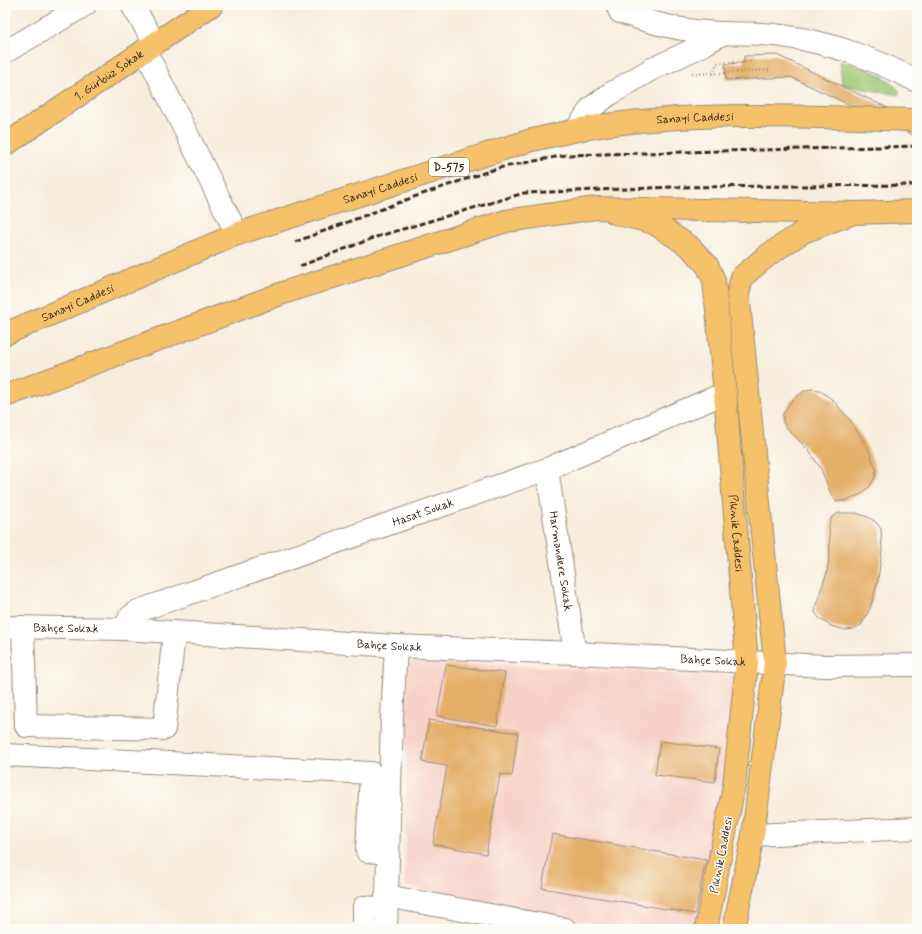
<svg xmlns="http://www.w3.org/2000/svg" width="922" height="934" font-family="Mynerve,sans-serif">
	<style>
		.built { fill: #f7d1c7 }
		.green { fill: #9fc773; stroke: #6d7848 }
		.building { fill: #e4af67 }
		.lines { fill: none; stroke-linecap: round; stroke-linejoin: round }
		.minor-casing { stroke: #998c7c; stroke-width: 24 }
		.major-casing { stroke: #998c7c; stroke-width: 24 }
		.highway-casing { stroke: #998c7c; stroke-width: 24 }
		.path { stroke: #998c7c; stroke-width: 2.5; stroke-dasharray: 1 3; stroke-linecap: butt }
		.minor { stroke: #fff; stroke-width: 22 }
		.major { stroke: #f5c16b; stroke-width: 22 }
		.highway { stroke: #f5c16b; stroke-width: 22 }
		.rail { stroke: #3b2a1e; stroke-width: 3; stroke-dasharray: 6 3; stroke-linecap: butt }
		.labels { text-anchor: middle; stroke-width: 3; stroke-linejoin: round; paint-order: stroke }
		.shield { fill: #fdfcf7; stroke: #75695f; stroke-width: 1 }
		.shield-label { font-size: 11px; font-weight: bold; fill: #3b2a1e }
		.street-label { font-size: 12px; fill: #3b2a1e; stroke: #fdfcf7 }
	</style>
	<rect width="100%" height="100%" fill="#fdfcf7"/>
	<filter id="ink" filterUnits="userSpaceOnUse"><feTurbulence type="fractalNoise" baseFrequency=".025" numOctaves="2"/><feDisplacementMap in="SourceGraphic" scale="8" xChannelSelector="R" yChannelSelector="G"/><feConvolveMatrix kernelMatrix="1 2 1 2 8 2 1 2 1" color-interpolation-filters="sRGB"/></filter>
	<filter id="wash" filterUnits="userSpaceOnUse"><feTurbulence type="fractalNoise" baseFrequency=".012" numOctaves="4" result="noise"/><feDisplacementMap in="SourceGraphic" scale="16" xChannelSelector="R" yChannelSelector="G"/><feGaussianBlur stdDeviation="0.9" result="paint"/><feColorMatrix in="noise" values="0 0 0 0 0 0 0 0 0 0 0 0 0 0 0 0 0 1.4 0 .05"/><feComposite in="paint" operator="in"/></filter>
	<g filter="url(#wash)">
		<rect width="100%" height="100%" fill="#f7eddb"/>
		<polygon class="built" points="407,661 735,676 723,797 698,929 634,929 572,920 405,886"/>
		<polygon class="green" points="840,61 870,70 882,76 899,90 899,95 842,85"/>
		<g id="blocks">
			<g class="building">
				<polygon points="777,55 917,122 917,137 791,77 726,80 725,64 744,63 744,56"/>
				<polygon points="811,389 819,390 834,401 853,424 868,449 876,469 875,477 870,486 861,494 845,501 836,501 831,494 821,469 810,452 786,427 783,421 783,414 791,401 804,391"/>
				<polygon points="839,513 856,513 868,517 876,522 881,529 882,550 878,580 870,609 861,625 854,629 846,630 831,626 819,618 815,612 816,605 827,572 830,552 829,525 832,517"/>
				<polygon points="446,665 505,673 497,726 437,716"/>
				<polygon points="429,720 518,733 512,776 500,774 486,854 433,844 447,766 422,762"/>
				<polygon points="660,741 719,749 715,782 655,775"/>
				<polygon points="552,834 706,860 695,914 542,888"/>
			</g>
		</g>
	</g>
	<g filter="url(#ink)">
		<use href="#blocks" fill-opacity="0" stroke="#998c7c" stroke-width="1"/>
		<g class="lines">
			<g class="minor-casing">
				<g id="minor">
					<polyline points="132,5 155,43"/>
					<path d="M 617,5 L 620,12 C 648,22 676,30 706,32 C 731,35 757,32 782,36 C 831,42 874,59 917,81"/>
					<polyline points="145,50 237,234"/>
					<polyline points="5,52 85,5"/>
					<polyline points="576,130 591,108 610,94 650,70 699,47 724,33"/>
					<path id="s1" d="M 547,469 L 575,653"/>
					<path id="s2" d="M 5,627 L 124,629 L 396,646 L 575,653 L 825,666 L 917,665"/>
					<polyline points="23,627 26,726 164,729 174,633"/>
					<path id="s3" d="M 124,629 L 130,617 L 138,611 L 547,469 L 725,393"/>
					<polyline points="5,755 371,773 367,851 388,853"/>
					<polyline points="753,835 917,828"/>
					<polyline points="386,896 565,929"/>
					<polyline points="364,929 364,907 386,909"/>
					<polyline points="386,929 392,718 396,646"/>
				</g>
			</g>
			<g class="major-casing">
				<g id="major">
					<path id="s4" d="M 5,145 L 212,5"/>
					<path id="s5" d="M 615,213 L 654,223 L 689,246 L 707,265 L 714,280 L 725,393 L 747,663 L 734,786 L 706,929"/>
					<polyline points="734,929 753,835 775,663 738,293 742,277 768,255 803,232 853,213"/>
				</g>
			</g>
			<g class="highway-casing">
				<g id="highway">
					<path id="s6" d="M 5,334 L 237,234 L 528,141 C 556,135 585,127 614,124 C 715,111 816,117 917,120"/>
					<polyline points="5,396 283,293 506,221 596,208 854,213 917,211"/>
				</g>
			</g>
			<g class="path">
				<path d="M 692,73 C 718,75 744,71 771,70"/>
				<polyline points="713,74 717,63 753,61"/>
			</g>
			<use href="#minor" class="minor"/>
			<use href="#major" class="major"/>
			<use href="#highway" class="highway"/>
			<g class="rail">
				<polyline points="295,242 411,198 498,168 566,155 917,146"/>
				<polyline points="300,266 376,237 524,193 675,187 917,185"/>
			</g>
		</g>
	</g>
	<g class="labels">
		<rect class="shield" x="429" y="158" width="40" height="18" rx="3"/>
		<g class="shield-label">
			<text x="449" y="171">D-575</text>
		</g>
		<g class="street-label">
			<text dy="4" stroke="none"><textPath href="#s4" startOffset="125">1. Gürbüz Sokak</textPath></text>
			<text dy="4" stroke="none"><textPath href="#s6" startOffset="727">Sanayi Caddesi</textPath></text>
			<text dy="4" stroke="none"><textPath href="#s6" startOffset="403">Sanayi Caddesi</textPath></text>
			<text dy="4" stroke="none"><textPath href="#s6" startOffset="79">Sanayi Caddesi</textPath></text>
			<text dy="4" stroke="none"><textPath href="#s3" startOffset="325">Hasat Sokak</textPath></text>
			<text dy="4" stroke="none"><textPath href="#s5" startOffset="379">Piknik Caddesi</textPath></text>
			<text dy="4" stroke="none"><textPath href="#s1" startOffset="93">Harmandere Sokak</textPath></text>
			<text dy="4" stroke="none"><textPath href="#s2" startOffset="61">Bahçe Sokak</textPath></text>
			<text dy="4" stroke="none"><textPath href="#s2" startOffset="385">Bahçe Sokak</textPath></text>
			<text dy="4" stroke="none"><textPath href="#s2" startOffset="709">Bahçe Sokak</textPath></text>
			<text transform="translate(721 855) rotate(-79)" y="4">Piknik Caddesi</text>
		</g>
	</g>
	<rect width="922" height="934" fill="none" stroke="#fdfcf7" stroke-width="20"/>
</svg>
